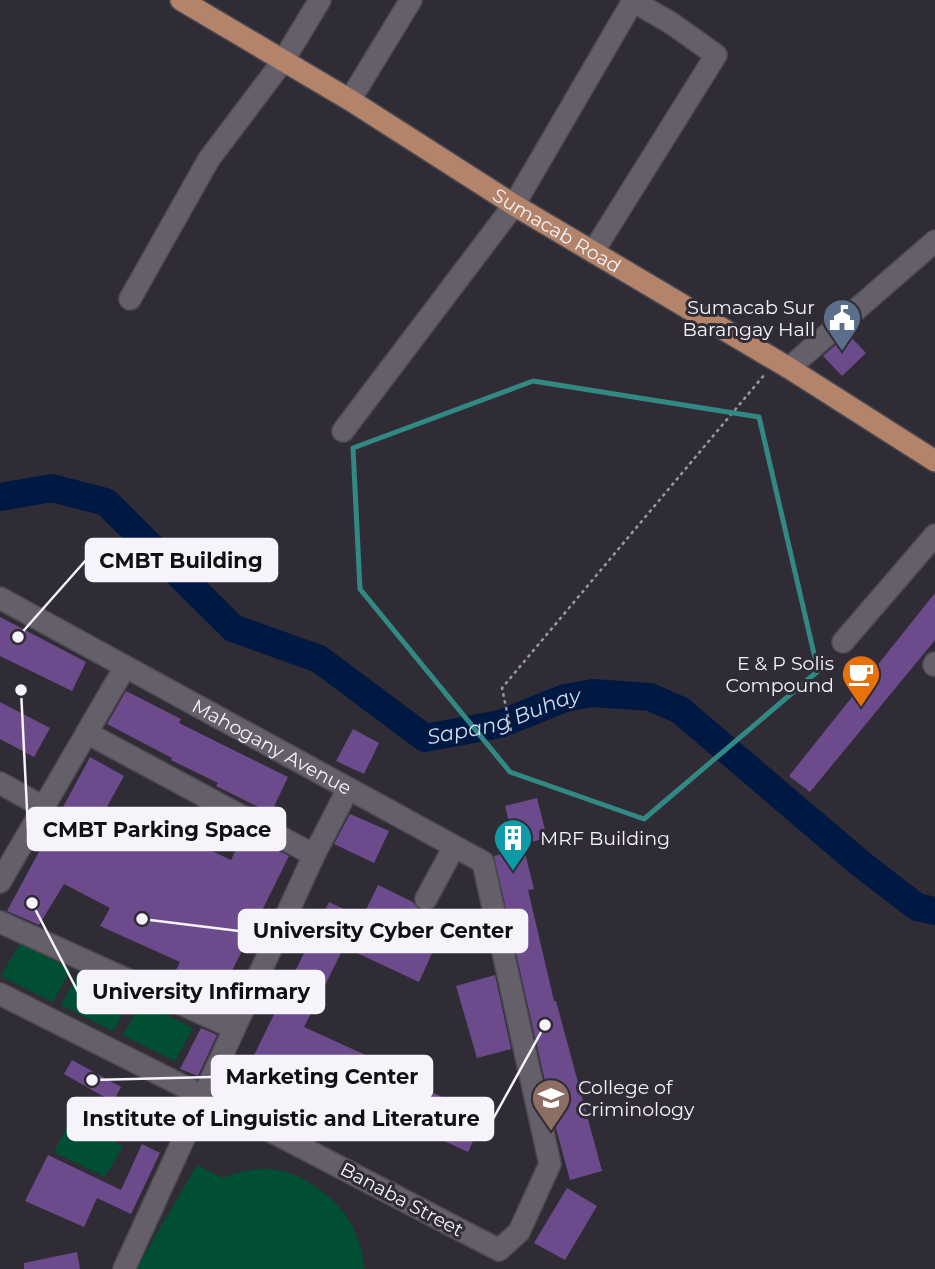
<svg xmlns="http://www.w3.org/2000/svg" width="935" height="1269" font-family="Montserrat,sans-serif">
	<style>
		.green { fill: #004f34 }
		.lines { fill: none; stroke-linecap: round; stroke-linejoin: round }
		.river { stroke: #001943; stroke-width: 28 }
		.building { fill: #6c4b8c }
		.minor-casing { stroke: #4d4a52; stroke-width: 24 }
		.major-casing { stroke: #4d4a52; stroke-width: 24 }
		.path { stroke: #9c98a1; stroke-width: 2.5; stroke-dasharray: 3.5 3.5; stroke-linecap: butt }
		.minor { stroke: #645f69; stroke-width: 21 }
		.major { stroke: #b3836a; stroke-width: 21 }
		.marked { fill: none; stroke: #328983; stroke-width: 5; stroke-linejoin: round }
		.labels { text-anchor: middle; stroke-width: 6; stroke-linejoin: round; paint-order: stroke }
		.street-label { font-size: 19px; fill: #f6f3fa; stroke: #302c36 }
		.poi-label { font-size: 19px; fill: #f6f3fa; stroke: #302c36; text-anchor: end }
		.water-label { font-size: 21px; font-style: italic; fill: #d0ddee; stroke: #302c36 }
		.leader { fill: none; stroke: #f6f3fa; stroke-width: 2.5 }
		.callout-dot { fill: #f6f3fa; stroke: #302c36; stroke-width: 2.5 }
		.callout { fill: #f6f3fa; stroke: #f6f3fa; stroke-width: 2.5 }
		.callout-label { font-size: 21px; text-anchor: middle; font-weight: bold; fill: #111 }
	</style>
	<rect width="100%" height="100%" fill="#302c36"/>
	<g class="green">
		<polygon points="20,943 71,969 53,1002 1,976"/>
		<polygon points="79,972 131,998 113,1031 61,1005"/>
		<polygon points="142,1002 193,1028 175,1061 123,1035"/>
		<polygon points="70,1120 123,1146 105,1177 54,1152"/>
		<path d="M 197,1165 L 222,1178 C 237,1172 254,1168 270,1169 C 300,1171 336,1197 350,1222 C 359,1237 362,1253 365,1269 L 136,1269 Z"/>
	</g>
	<g class="lines">
		<path class="river" id="s1" d="M 0,497 L 52,488 L 106,502 L 233,628 L 319,659 L 425,738 L 500,724 L 565,698 L 593,693 L 650,697 L 680,710 L 861,864 L 917,907 L 935,911"/>
	</g>
	<g class="building">
		<polygon points="848,334 866,353 842,376 823,356"/>
		<polygon points="935,593 935,640 810,792 789,776"/>
		<polygon points="0,617 86,662 72,691 0,656"/>
		<polygon points="126,691 181,719 179,723 288,777 271,813 216,786 218,783 171,760 172,758 107,724"/>
		<polygon points="0,702 50,728 34,757 0,739"/>
		<polygon points="353,729 379,743 364,774 336,761"/>
		<polygon points="90,757 124,776 98,823 145,845 156,825 231,860 244,833 289,856 215,1005 169,984 180,962 100,926 110,908 64,884 39,925 7,911"/>
		<polygon points="537,798 547,838 515,846 505,806"/>
		<polygon points="350,814 389,831 374,863 334,844"/>
		<polygon points="524,849 534,889 528,890 554,1001 556,1001 602,1171 570,1180 554,1121 494,856"/>
		<polygon points="378,885 413,902 420,911 432,911 448,918 419,982 344,947 304,1027 403,1072 400,1077 484,1117 468,1152 399,1120 400,1117 275,1058 254,1100 236,1092 329,902 362,918"/>
		<polygon points="495,975 511,1049 477,1058 456,986"/>
		<polygon points="201,1028 217,1035 198,1076 180,1069"/>
		<polygon points="72,1060 121,1087 113,1102 64,1074"/>
		<polygon points="142,1144 160,1153 131,1214 97,1198 84,1227 25,1201 48,1155 121,1190"/>
		<polygon points="567,1188 597,1206 565,1260 534,1243"/>
		<polygon points="77,1252 80,1269 24,1269 24,1263"/>
	</g>
	<g class="lines">
		<g class="minor-casing">
			<g id="minor">
				<polyline points="350,100 411,0"/>
				<polyline points="130,299 209,159 283,61 320,0"/>
				<polyline points="789,368 935,241"/>
				<polyline points="343,431 514,205 633,1 671,23 716,55 593,252"/>
				<path id="s2" d="M 0,598 L 483,862 L 550,1164 L 519,1232 L 499,1250 L 203,1096 L 0,994"/>
				<polyline points="843,642 935,535"/>
				<polyline points="934,665 935,663"/>
				<polyline points="87,733 314,855"/>
				<polyline points="0,783 43,807"/>
				<polyline points="0,882 125,667"/>
				<polyline points="426,899 454,847"/>
				<polyline points="0,922 234,1028"/>
				<polyline points="124,1269 314,855 348,789"/>
			</g>
		</g>
		<g class="major-casing">
			<g id="major">
				<path id="s3" d="M 181,0 L 350,100 L 514,205 L 789,368 L 935,461"/>
			</g>
		</g>
		<polyline class="path" points="511,731 502,688 765,374"/>
		<use href="#minor" class="minor"/>
		<use href="#major" class="major"/>
	</g>
	<path class="marked" d="M 533,381 L 759,417 L 818,671 L 644,819 L 510,772 L 360,589 L 353,448 Z"/>
	<defs>
		<g id="civic-pin" transform="scale(2.0125)"><path d="M0 17L-7.5 6A9.5 9.5 0 1 1 7.5 6Z" fill="#5c6f8a" stroke="#302c36"/><path d="M-.6-6.5H3V-4.5H.6V-3L4-1V1h2V6H-6V1h2V-1L-.6-3ZM-1.2 2.5V6h2.4V2.5Z" fill="#fff"/></g>
		<g id="cafe-pin" transform="scale(2.0125)"><path d="M0 17L-7.5 6A9.5 9.5 0 1 1 7.5 6Z" fill="#e8710a" stroke="#302c36"/><path d="M-5.5-4.5H6V0H3Q3 3.5 0 3.5H-2.5Q-5.5 3.5-5.5 0ZM3-3.2v2h1.7v-2ZM-6 4.5H4V6H-6Z" fill="#fff"/></g>
		<g id="building-pin" transform="scale(2.0125)"><path d="M0 17L-7.5 6A9.5 9.5 0 1 1 7.5 6Z" fill="#0f9aa8" stroke="#302c36"/><path d="M-4-6H4V6H1V3H-1V6H-4ZM-2.5-4.3h1.7v1.8h-1.7ZM.8-4.3h1.7v1.8H.8ZM-2.5-1h1.7V.8h-1.7ZM.8-1h1.7V.8H.8Z" fill="#fff"/></g>
		<g id="university-pin" transform="scale(2.0125)"><path d="M0 17L-7.5 6A9.5 9.5 0 1 1 7.5 6Z" fill="#8d6e63" stroke="#302c36"/><path d="M0-5L7-2L0 1L-7-2ZM-4 1L0 2.5L4 1V4Q0 6-4 4Z" fill="#fff"/></g>
	</defs>
	<g fill-rule="evenodd">
		<use href="#civic-pin" x="842" y="318"/>
		<use href="#cafe-pin" x="861" y="674"/>
		<use href="#building-pin" x="513" y="838"/>
		<use href="#university-pin" x="551" y="1098"/>
	</g>
	<g class="labels">
		<g class="street-label">
			<text dy="7" stroke="none"><textPath href="#s3" startOffset="441">Sumacab Road</textPath></text>
			<text dy="7" stroke="none"><textPath href="#s2" startOffset="310">Mahogany Avenue</textPath></text>
			<text transform="translate(402 1199) rotate(28)" y="7">Banaba Street</text>
		</g>
		<g class="poi-label">
			<text x="815" y="314">Sumacab Sur<tspan x="815" dy="22">Barangay Hall</tspan></text>
			<text x="834" y="670">E &amp; P Solis<tspan x="834" dy="22">Compound</tspan></text>
			<text x="540" y="845" text-anchor="start">MRF Building</text>
			<text x="578" y="1094" text-anchor="start">College of<tspan x="578" dy="22">Criminology</tspan></text>
		</g>
		<g class="water-label">
			<text dy="7" stroke="none"><textPath href="#s1" startOffset="593">Sapang Buhay</textPath></text>
		</g>
	</g>
	<path class="leader" d="M18 637L86 560M21 690L28 829M142 919L239 931M32 903L78 992M92 1080L212 1077M545 1025L493 1119"/>
	<g class="callout-dot">
		<circle cx="18" cy="637" r="7"/>
		<circle cx="21" cy="690" r="7"/>
		<circle cx="142" cy="919" r="7"/>
		<circle cx="32" cy="903" r="7"/>
		<circle cx="92" cy="1080" r="7"/>
		<circle cx="545" cy="1025" r="7"/>
	</g>
	<g class="callout">
		<rect x="86" y="539" width="191" height="42" rx="7"/>
		<rect x="28" y="808" width="257" height="42" rx="7"/>
		<rect x="239" y="910" width="288" height="42" rx="7"/>
		<rect x="78" y="971" width="246" height="42" rx="7"/>
		<rect x="212" y="1056" width="220" height="42" rx="7"/>
		<rect x="68" y="1098" width="425" height="42" rx="7"/>
	</g>
	<g class="callout-label">
		<text x="181" y="568">CMBT Building</text>
		<text x="157" y="837">CMBT Parking Space</text>
		<text x="383" y="938">University Cyber Center</text>
		<text x="201" y="999">University Infirmary</text>
		<text x="322" y="1084">Marketing Center</text>
		<text x="281" y="1126">Institute of Linguistic and Literature</text>
	</g>
</svg>
